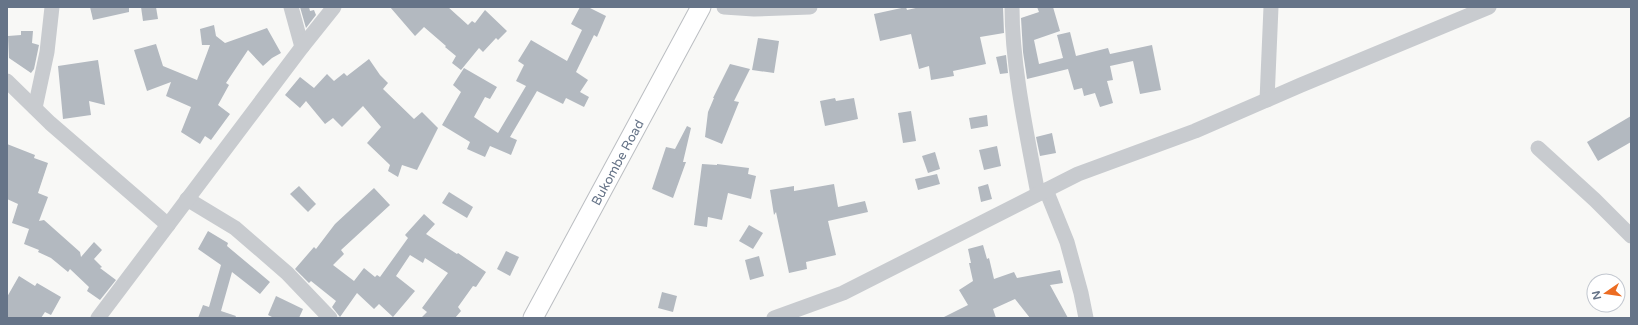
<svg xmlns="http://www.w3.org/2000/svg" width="1638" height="325" font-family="'Varela Round',sans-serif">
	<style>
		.building { fill: #b3b9c0 }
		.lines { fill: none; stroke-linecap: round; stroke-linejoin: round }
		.major-casing { stroke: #bbbec2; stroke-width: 21 }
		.minor { stroke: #c8cbcf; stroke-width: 15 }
		.major { stroke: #fff; stroke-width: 19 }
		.labels { text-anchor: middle; stroke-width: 4; stroke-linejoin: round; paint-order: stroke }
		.street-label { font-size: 13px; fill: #667488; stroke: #fff }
	</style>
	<rect width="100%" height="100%" fill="#f8f8f6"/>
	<g class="building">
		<polygon points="90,7 129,7 129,12 93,20"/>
		<polygon points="141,7 156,7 158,19 143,21"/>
		<polygon points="300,7 309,7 310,11 314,10 316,15 306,28"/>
		<polygon points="390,7 448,7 468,25 472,21 475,23 485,10 507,31 498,40 496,38 483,52 479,48 461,70 452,63 456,56 445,47 446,46 424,27 415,36"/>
		<polygon points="580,7 588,7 606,16 597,37 594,35 576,72 588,80 580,92 589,97 584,107 566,98 563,104 537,91 510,137 517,140 511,155 490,146 485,157 467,149 470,142 442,125 461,92 453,85 464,68 497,87 490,99 485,97 474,117 498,133 526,86 516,81 524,65 518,61 531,40 567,61 582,30 571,24"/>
		<polygon points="906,7 907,10 920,7 1003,7 1004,33 980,37 986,64 953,71 954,76 931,80 929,66 919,69 911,34 880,41 874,14"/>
		<polygon points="1037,7 1053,7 1060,31 1034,40 1039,64 1063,58 1057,35 1070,32 1076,56 1108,48 1110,54 1152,45 1161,90 1140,94 1133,61 1110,66 1113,80 1107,81 1113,103 1100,107 1095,93 1084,96 1082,88 1074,90 1068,69 1027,79 1023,52 1021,18 1039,12"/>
		<polygon points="214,25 216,36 225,43 267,28 281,53 272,58 263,66 248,50 226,83 229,85 218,105 230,114 211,140 205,136 200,144 181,132 191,107 166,96 171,82 147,91 134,50 156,44 163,66 197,80 210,45 202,45 200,29"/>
		<polygon points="21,31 33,31 32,43 39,45 34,69 31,73 9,58 8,36 21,35"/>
		<polygon points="758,38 779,41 774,73 752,70"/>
		<polygon points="1006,55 1008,73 1000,74 996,57"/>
		<polygon points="369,59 380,75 388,83 383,89 414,119 422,112 438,128 417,170 402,165 398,177 388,171 390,165 367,143 381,127 363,106 342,127 333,118 325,124 306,101 300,108 285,95 300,77 314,88 327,74 334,81 344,73 347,76"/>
		<polygon points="98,60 105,105 89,101 91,115 63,119 58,66"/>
		<polygon points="730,64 750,69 734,101 739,102 722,144 705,137 708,112 714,98 713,98"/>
		<polygon points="835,98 836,101 854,98 858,119 825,126 820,101"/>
		<polygon points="911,111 916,141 903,143 898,113"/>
		<polygon points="987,115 988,126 971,129 969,118"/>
		<polygon points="1631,116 1631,142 1598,161 1587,142"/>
		<polygon points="687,126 691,128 683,162 686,162 673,198 652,189 666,147 675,149"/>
		<polygon points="1052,133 1056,153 1040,156 1036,137"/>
		<polygon points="7,144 35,155 34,158 48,163 38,193 48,197 39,221 44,220 80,252 81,257 94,242 102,250 94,259 102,267 100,268 116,280 100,300 87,291 89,287 70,269 68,272 51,258 38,252 39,250 24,244 29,229 12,223 18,204 7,199"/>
		<polygon points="997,146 1001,166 984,170 979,150"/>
		<polygon points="935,152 940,169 928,173 922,156"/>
		<polygon points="702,164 717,165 717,164 749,168 748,174 756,176 751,199 728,193 722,220 708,217 707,227 694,225"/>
		<polygon points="937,174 940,184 918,190 915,179"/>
		<polygon points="834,184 838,207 865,201 868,212 828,221 836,255 806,262 807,269 789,273 776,212 774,215 770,190 794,186 794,191"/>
		<polygon points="988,184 992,199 981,202 978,187"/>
		<polygon points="299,186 316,204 308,212 290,194"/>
		<polygon points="374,188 390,205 341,250 344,254 333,265 354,281 364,268 375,277 377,275 380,277 408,238 405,235 424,214 435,224 426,234 457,254 458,253 486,272 476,287 473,286 458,307 461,311 455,318 421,318 427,312 422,308 448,273 425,258 423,263 410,255 396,276 415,291 393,317 379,304 374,309 357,293 340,317 332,307 336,301 311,281 309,283 295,269 314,247 316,249 335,224"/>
		<polygon points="449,192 473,207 467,218 442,203"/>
		<polygon points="749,225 763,233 753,249 739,241"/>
		<polygon points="208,231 228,243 227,246 270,282 260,294 232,272 221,311 236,316 235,318 198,318 203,305 209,307 221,265 198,249"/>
		<polygon points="983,245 987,259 989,258 994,279 1014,272 1017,278 1060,270 1063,283 1050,285 1068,318 1030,318 1015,299 993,309 996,318 942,318 968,305 959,290 973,281 969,263 971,263 968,249"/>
		<polygon points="506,251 519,257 510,276 497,269"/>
		<polygon points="759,256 764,276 750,280 745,260"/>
		<polygon points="19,276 35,286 37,283 61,297 51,315 45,312 41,318 7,318 7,297"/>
		<polygon points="662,292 677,296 673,312 658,308"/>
		<polygon points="276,296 303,309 299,318 274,318 268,315"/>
	</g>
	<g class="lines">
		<g class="major-casing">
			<g id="major">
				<path id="s1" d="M 533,318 L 701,7"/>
			</g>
		</g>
		<g class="minor">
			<polyline points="291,7 302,47"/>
			<polyline points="724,7 754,9 810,7"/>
			<path d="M 1012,7 C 1012,67 1027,135 1038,194"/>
			<polyline points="7,81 50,123 168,225"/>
			<polyline points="1267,100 1271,7"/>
			<polyline points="35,108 47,52 52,7"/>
			<polyline points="1538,148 1595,200 1631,236"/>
			<polyline points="1046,190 1067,242 1081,293 1086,318"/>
			<polyline points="187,199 235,228 287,273 330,318"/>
			<polyline points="98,318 302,47 334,7"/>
			<polyline points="774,318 843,293 1078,174 1195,131 1301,85 1489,7"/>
		</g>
		<use href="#major" class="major"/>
	</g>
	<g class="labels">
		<g class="street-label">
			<text dy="5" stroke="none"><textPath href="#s1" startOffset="177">Bukombe Road</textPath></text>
		</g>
	</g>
	<rect width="1638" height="325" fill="none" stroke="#667488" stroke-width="16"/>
	<g transform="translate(1606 293) rotate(257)"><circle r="19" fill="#ffffff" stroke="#c2c7cf"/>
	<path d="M0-3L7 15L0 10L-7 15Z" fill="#ec6c22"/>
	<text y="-6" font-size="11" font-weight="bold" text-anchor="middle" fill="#667488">N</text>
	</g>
</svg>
